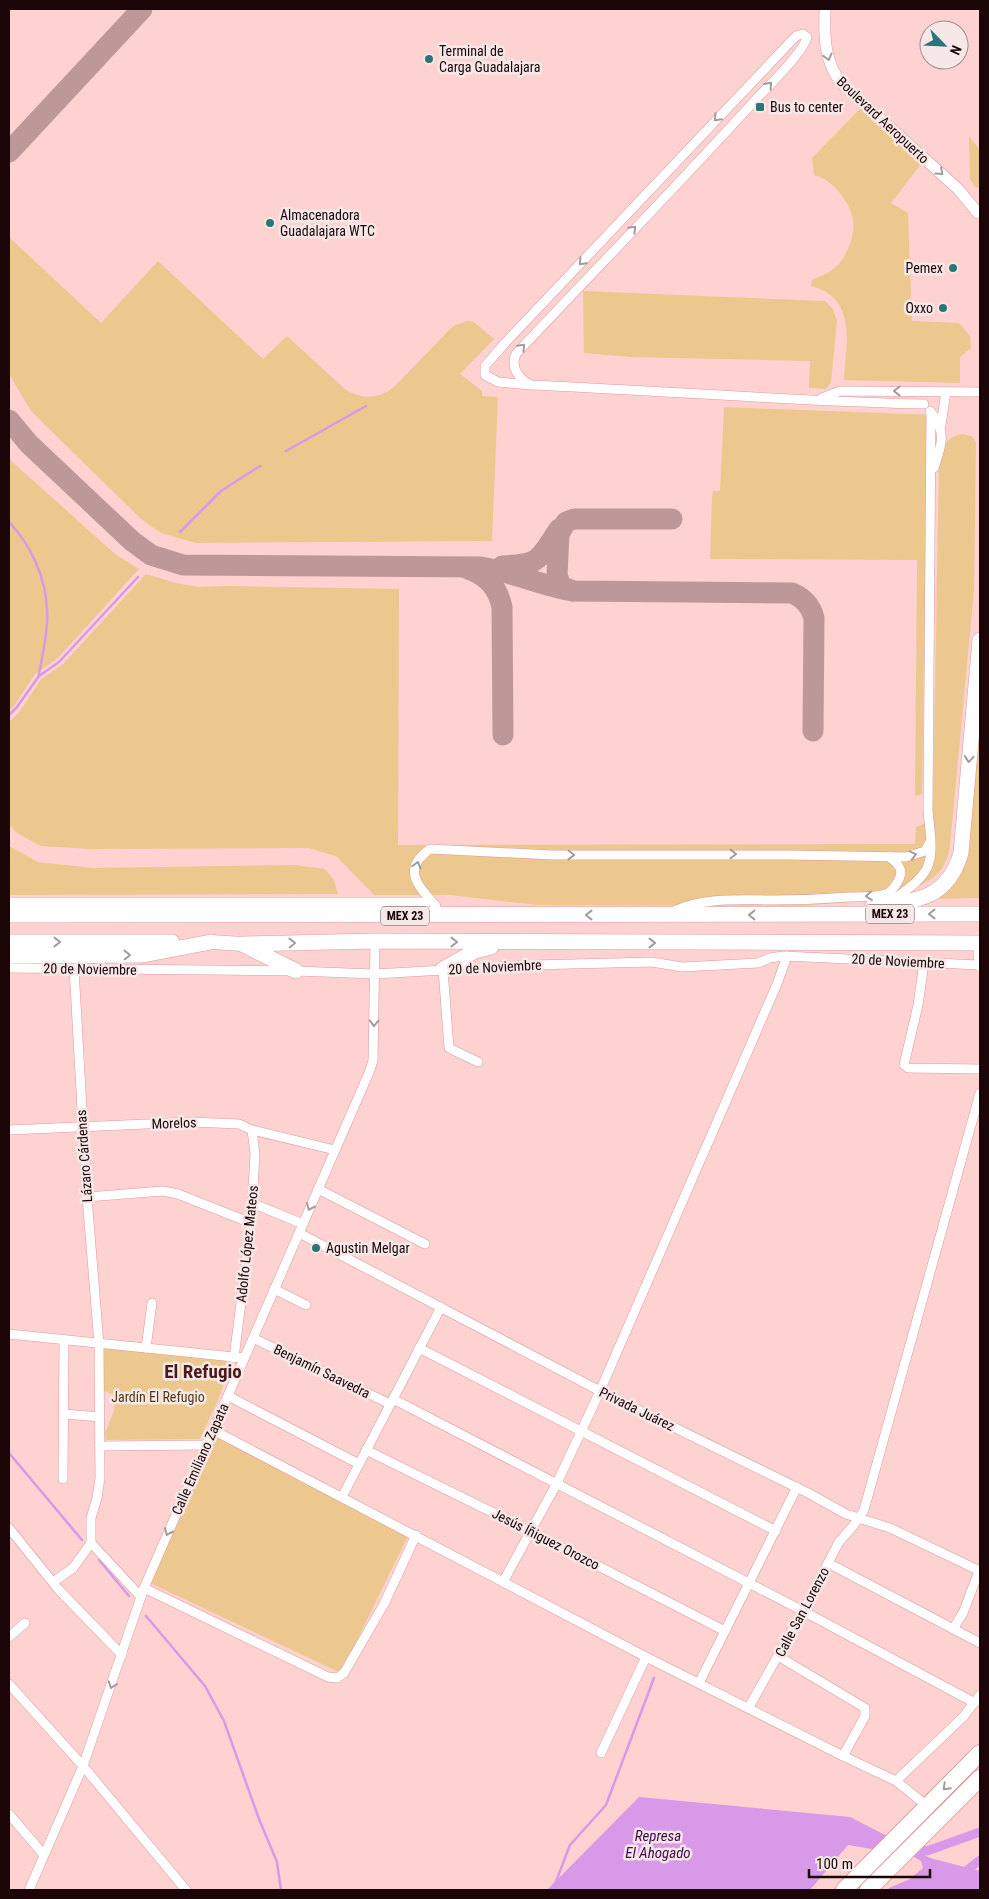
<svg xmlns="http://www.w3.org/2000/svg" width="989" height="1899" font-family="'Roboto Condensed',sans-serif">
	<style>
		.green { fill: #ecc88e }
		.water { fill: #d899e8 }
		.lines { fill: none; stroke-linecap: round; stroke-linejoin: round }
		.stream { stroke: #d899e8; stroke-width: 2.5 }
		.canal { stroke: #d899e8; stroke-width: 9 }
		.taxiway { stroke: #be9898; stroke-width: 21 }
		.minor-casing { stroke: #dd9a9a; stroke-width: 10 }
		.tertiary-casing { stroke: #dd9a9a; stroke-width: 12 }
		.primary-casing { stroke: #dd9a9a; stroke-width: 15 }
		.trunk-casing { stroke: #dd9a9a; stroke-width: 16 }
		.motorway-casing { stroke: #dd9a9a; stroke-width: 18 }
		.minor { stroke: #fff; stroke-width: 9 }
		.tertiary { stroke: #fff; stroke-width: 11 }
		.primary { stroke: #fff; stroke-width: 14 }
		.trunk { stroke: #fff; stroke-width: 15 }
		.motorway { stroke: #fff; stroke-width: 16 }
		.oneway { stroke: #a49b9b }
		.poi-dot { fill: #2b7579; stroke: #f6e8e7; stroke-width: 2 }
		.labels { text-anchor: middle; stroke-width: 5; stroke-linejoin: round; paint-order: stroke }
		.shield { fill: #f6e8e7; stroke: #5d494a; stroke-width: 1 }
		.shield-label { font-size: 12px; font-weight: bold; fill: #1b0506 }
		.poi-label { font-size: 14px; fill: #1b0506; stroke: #f6e8e7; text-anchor: start }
		.street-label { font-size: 14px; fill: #1b0506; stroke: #f6e8e7 }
		.park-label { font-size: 14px; fill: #523b13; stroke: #f6e8e7 }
		.water-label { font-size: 15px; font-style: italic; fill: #430650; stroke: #f6e8e7 }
		.district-label { font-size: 19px; font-weight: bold; fill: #4d181b; stroke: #f6e8e7 }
	</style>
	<rect width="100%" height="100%" fill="#fdd2d1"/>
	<g class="green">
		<path d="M 860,109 L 921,164 L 891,203 L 908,213 L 912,321 L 959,323 L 970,336 L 971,348 L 960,357 L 960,383 L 844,380 C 845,352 855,313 829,294 C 824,290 817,288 811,286 L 812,280 C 821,276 832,272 839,264 C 848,252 855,236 853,220 C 850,201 832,179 814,175 L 812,158 Z"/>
		<polygon points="969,136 980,150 980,188 975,187 970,179"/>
		<path d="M 9,237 L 101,323 L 158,261 L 263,359 L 287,336 L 346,390 C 364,400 378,399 394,387 L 453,326 L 467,321 L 474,322 L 494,339 L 460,374 L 482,391 L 482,396 L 498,397 L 492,541 L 196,543 L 161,533 L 141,519 L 31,411 L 9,374 Z"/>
		<polygon points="583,291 825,301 833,309 837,321 831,382 826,389 809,388 810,361 630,357 584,353"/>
		<polygon points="724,407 936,415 939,433 931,442 927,454 922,794 915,796 917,560 710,559 712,498 713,491 720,491"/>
		<path d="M 963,434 L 973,437 L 976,443 L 974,591 L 950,845 L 948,856 L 942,869 L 933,878 L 921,885 L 865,901 L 799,906 L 537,905 L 450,895 L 374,895 L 336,856 L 308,848 L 91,849 L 41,846 L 17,833 L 9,825 L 9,722 L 20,711 L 41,679 L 62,665 L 146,574 L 176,583 L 198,587 L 228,586 L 399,589 L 398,845 L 915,844 L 916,827 C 926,824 931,818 933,808 L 939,460 C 942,445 948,436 963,434 Z"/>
		<polygon points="9,459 115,554 139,569 57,659 35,674 14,706 9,711"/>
		<polygon points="980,700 980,898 931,899 953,882"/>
		<polygon points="9,846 38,862 92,868 295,865 325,869 334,880 338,894 9,895"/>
		<path d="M 103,1348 L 226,1360 C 229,1384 210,1417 200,1439 L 106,1440 L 105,1433 L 114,1411 L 115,1395 L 104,1391 Z"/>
		<polygon points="216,1435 408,1536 341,1673 150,1583"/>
	</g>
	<polygon class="water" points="639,1797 850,1817 930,1858 980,1871 980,1890 888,1890 889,1888 910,1879 923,1868 921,1861 913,1856 848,1845 810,1890 547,1890"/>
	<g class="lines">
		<g class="stream">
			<polyline points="286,451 366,406"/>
			<path d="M 9,522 C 31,545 46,578 47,610 C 49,630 42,655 39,675"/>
			<polyline points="180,532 221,491 260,466"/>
			<polyline points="9,715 17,707 39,676 59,662 138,577"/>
			<polyline points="9,1453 82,1540"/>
			<polyline points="99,1560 129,1596"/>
			<polyline points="146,1616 205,1686 224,1721 259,1819 277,1862 281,1890"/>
			<polyline points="555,1884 570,1845 606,1805 654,1678"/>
		</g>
		<g class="canal">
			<polyline points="909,1848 927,1851 980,1832"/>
			<polyline points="942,1890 980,1860"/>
		</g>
		<g class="taxiway">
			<polyline points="9,152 142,9"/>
			<path d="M 9,420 L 29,444 L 132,541 L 151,555 L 183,565 L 481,567 C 513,572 542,586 573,591 L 792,593 C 804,598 811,606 814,618 L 813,731"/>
			<path d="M 502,566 C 541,564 538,561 559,529"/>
			<path d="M 468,569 C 487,575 498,588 502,607 L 503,735"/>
			<polyline points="573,591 561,586 557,575 559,534 566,522 574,519 672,519"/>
		</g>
		<g class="minor-casing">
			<g id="minor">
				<path d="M 531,385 C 519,380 510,367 516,354 C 597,268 680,183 759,96 C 770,85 805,50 807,37 L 803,34 L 796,36 L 505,343 L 485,366 L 485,375 L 498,382 L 531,385 C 662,391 793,401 924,404"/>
				<polyline points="822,398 840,391 980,392"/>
				<path d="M 930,411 C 947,430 942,445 934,468"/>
				<polyline points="941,425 946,392"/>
				<path d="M 890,902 C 902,893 920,882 927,868 C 935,851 929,828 928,810 L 931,412"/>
				<path d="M 436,906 C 418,886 401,869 430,849 L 552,855 L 790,855 L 906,857 L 925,851 L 930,842"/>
				<path d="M 674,911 C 705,897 740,900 773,900 C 799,900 824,899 850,897 C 861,896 878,898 888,893 C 893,890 895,886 898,881 C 905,870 898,863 889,857"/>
				<polyline points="979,943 978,954 980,967"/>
				<polyline points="924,963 918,1005 904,1065 908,1068 980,1069"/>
				<polyline points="9,968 296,971 375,974 532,965 652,962 682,967 758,963 770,958 783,956 979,965"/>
				<polyline points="443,969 449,1048 478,1062"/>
				<polyline points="9,1130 192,1122 239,1124 252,1130 335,1150"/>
				<polyline points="318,1189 425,1244"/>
				<polyline points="87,1197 163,1191 178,1194 251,1223"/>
				<polyline points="252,1203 303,1224"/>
				<polyline points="299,1233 600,1391 808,1493 846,1514 890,1528 980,1571"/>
				<polyline points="274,1289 306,1305"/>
				<polyline points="9,1334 244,1358"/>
				<polyline points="253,1338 390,1404"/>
				<polyline points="146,1348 152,1303"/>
				<polyline points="419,1348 776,1531"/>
				<polyline points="234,1358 251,1223 255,1154 252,1130"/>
				<polyline points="228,1396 359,1464"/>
				<polyline points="393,1399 803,1611 975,1703"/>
				<polyline points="65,1414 100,1417"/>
				<polyline points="213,1430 646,1657 843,1756 896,1781 927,1806"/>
				<polyline points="100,1446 206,1445"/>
				<polyline points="366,1450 530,1531 725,1631"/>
				<polyline points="63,1479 64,1340"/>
				<polyline points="342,1497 441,1307"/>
				<polyline points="9,1528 58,1589 122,1655"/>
				<polyline points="91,1543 141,1597"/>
				<polyline points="828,1563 980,1643"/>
				<polyline points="53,1582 73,1568 91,1543 91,1518 97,1498 100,1478 99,1344 87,1197 74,968"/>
				<polyline points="503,1582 557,1483 600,1391 777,984 787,956"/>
				<polyline points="144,1588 328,1677 337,1678 344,1673 384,1604 416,1535"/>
				<polyline points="953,1629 963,1613 979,1571"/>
				<polyline points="9,1637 25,1623"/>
				<polyline points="778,1656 865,1708 865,1716 843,1756"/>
				<polyline points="699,1683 797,1487"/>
				<polyline points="9,1684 83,1766 186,1890"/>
				<polyline points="749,1707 803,1611 839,1542 854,1525 864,1510 980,1093"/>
				<polyline points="601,1753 646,1657"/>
				<polyline points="896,1781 964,1716 980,1695"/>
				<polyline points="9,1814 44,1855"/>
				<polyline points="29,1890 83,1766 144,1588 368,1075 373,1061 375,941"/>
			</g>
		</g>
		<g class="tertiary-casing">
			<path id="tertiary" d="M 825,9 C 824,36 824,62 842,84 L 958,189 L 978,213"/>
		</g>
		<g class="primary-casing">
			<polyline id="primary" points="211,942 243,944"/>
		</g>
		<g class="trunk-casing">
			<g id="trunk">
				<polyline points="9,905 422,905"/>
				<path d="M 873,906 C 916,901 947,900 961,853 L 980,640"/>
				<polyline points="9,915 980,914"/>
				<polyline points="9,942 172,942"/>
				<polyline points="243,944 375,941 980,943"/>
				<polyline points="244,945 296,971"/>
				<polyline points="9,956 143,955 211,942"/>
				<polyline points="443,969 475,951 491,947"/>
			</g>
		</g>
		<g class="motorway-casing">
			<g id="motorway">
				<polyline points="844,1890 980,1753"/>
				<polyline points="868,1890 980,1778"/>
			</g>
		</g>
		<use href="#minor" class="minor"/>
		<use href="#tertiary" class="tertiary"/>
		<use href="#primary" class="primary"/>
		<use href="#trunk" class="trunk"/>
		<use href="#motorway" class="motorway"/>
	</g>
	<defs><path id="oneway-chevron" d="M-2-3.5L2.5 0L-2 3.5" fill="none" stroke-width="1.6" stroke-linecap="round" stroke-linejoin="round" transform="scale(1.25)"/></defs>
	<g class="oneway">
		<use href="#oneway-chevron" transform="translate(828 57) rotate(75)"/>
		<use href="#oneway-chevron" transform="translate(769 85) rotate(-48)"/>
		<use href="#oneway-chevron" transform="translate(717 118) rotate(133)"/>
		<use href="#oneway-chevron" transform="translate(940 172) rotate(42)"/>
		<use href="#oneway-chevron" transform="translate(633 229) rotate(-46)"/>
		<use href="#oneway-chevron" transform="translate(582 262) rotate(133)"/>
		<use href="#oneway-chevron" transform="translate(522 347) rotate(-46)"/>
		<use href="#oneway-chevron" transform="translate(897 391) rotate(-180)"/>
		<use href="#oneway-chevron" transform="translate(969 759) rotate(95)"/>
		<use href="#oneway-chevron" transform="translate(733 854)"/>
		<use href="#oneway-chevron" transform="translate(571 855) rotate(1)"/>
		<use href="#oneway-chevron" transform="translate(913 855) rotate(-15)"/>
		<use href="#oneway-chevron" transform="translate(417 865) rotate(-75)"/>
		<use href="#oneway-chevron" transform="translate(869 896) rotate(175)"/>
		<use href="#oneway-chevron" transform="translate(932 914) rotate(180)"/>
		<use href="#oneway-chevron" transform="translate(589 915) rotate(180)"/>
		<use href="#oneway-chevron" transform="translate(752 915) rotate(180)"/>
		<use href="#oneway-chevron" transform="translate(57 942)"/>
		<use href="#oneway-chevron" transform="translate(454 942)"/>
		<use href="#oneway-chevron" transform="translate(292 943) rotate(-1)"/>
		<use href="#oneway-chevron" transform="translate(652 943)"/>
		<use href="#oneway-chevron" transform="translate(127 955) rotate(-1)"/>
		<use href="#oneway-chevron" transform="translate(374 1023) rotate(91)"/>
		<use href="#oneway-chevron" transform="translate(310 1207) rotate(114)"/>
		<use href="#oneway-chevron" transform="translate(168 1532) rotate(114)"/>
		<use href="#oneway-chevron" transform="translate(112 1685) rotate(109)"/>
		<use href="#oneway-chevron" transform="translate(946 1787) rotate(135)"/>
	</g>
	<g class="poi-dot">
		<circle cx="429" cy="59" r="5"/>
		<rect x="755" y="102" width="10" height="10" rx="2.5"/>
		<circle cx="270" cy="223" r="5"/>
		<circle cx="953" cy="268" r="5"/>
		<circle cx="943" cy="308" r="5"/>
		<circle cx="316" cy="1248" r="5"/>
	</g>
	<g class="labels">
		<g class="shield">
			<rect x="866" y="904.5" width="48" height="19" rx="4"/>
			<rect x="381" y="906.5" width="48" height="19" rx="4"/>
		</g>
		<g class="shield-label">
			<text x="890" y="918">MEX 23</text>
			<text x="405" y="920">MEX 23</text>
		</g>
		<g class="poi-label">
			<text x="439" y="56">Terminal de<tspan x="439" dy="16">Carga Guadalajara</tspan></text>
			<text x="770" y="112">Bus to center</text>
			<text x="280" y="220">Almacenadora<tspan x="280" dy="16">Guadalajara WTC</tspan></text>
			<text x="943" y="273" text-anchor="end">Pemex</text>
			<text x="933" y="313" text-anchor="end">Oxxo</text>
			<text x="326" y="1253">Agustin Melgar</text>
		</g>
		<g class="street-label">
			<text transform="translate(883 120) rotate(43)" y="5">Boulevard Aeropuerto</text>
			<text transform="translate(898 961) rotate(3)" y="5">20 de Noviembre</text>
			<text transform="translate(495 967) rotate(-3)" y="5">20 de Noviembre</text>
			<text transform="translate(90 969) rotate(1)" y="5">20 de Noviembre</text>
			<text transform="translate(174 1123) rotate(-2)" y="5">Morelos</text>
			<text transform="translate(84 1156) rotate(-94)" y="5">Lázaro Cárdenas</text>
			<text transform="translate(247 1244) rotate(-84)" y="5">Adolfo López Mateos</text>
			<text transform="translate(322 1371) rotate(26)" y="5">Benjamín Saavedra</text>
			<text transform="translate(637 1409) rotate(26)" y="5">Privada Juárez</text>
			<text transform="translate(200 1459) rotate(-66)" y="5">Calle Emiliano Zapata</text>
			<text transform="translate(546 1539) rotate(27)" y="5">Jesús Íñiguez Orozco</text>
			<text transform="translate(802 1612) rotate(-62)" y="5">Calle San Lorenzo</text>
		</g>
		<g class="park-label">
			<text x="158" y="1402">Jardín El Refugio</text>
		</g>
		<g class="water-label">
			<text x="658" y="1841">Represa<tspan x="658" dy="17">El Ahogado</tspan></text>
		</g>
		<g class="district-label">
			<text x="203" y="1378">El Refugio</text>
		</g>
	</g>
	<rect width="989" height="1899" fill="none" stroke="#1b0506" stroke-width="20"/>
	<g transform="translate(944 45) rotate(114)"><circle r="24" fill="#f6e8e7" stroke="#9e8d8d"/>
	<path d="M0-4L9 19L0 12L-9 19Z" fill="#2b7579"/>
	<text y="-8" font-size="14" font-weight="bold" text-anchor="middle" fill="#1b0506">N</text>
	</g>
	<path d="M809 1869v8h121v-8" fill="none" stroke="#1b0506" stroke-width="2.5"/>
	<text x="816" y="1869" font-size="15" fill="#1b0506" stroke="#f6e8e7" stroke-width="4" paint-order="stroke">100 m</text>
</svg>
